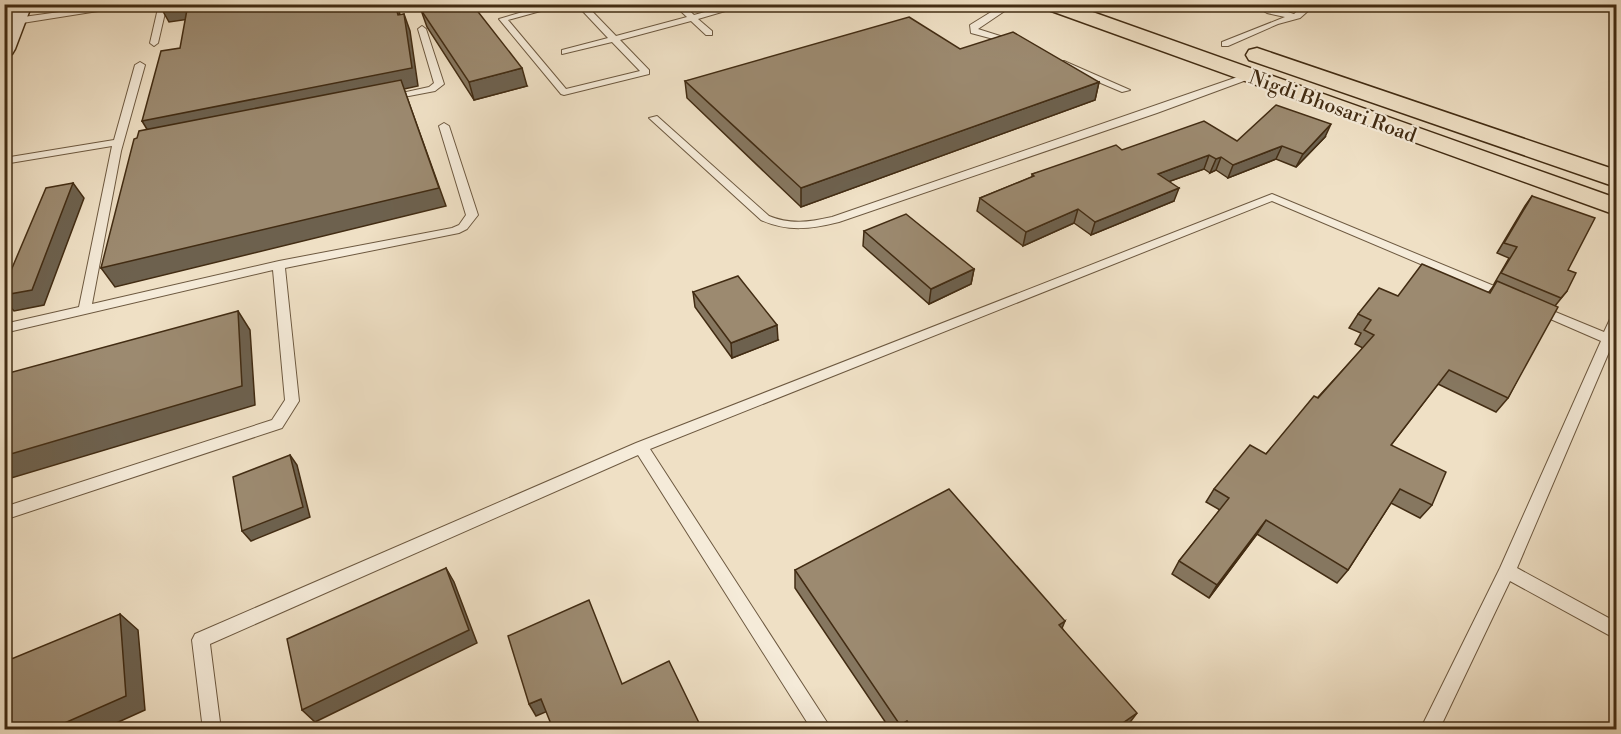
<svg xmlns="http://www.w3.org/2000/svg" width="1621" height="734" font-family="'Libre Bodoni',serif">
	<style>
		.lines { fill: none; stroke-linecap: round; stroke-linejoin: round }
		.lane-casing { stroke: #6d5940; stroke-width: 2 }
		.secondary-casing { stroke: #422c13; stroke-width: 3 }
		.primary-casing { stroke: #422c13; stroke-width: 3 }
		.lane { fill: #f5ebd9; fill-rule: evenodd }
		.secondary { fill: #f5ebd9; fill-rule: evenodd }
		.primary { fill: #efe0c5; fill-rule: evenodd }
		.wall { fill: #867760; stroke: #422c13; stroke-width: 1.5 }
		.shaded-wall { fill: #6d614e; stroke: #422c13; stroke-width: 1.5 }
		.building { fill: #9c8a70; stroke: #422c13; stroke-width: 1.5 }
		.labels { text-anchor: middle; stroke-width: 4.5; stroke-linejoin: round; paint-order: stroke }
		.far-street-label { font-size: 20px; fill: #422c13; stroke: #f5ebd9 }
	</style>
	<rect width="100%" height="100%" fill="#efe0c5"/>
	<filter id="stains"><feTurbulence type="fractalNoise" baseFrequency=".00333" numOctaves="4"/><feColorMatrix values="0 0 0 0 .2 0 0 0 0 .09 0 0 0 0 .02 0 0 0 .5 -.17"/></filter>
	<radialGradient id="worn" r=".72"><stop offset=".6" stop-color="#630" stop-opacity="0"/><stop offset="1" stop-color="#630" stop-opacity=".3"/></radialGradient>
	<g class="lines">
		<g class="lane-casing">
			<g id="lane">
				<polygon points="117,4 142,4 16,24 12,21 16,18"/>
				<polygon points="159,4 167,4 158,43 154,46 150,43"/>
				<polygon points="487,4 516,4 500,9"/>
				<polygon points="550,4 566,4 508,20 566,89 640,71 612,42 562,54 562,50 608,38 576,4 585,4 616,36 687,17 673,4 682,4 694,15 734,4 749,4 698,19 712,31 712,35 706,35 691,21 620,40 649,70 649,74 564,95 561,94 499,19"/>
				<polygon points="1004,4 1015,4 978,29 1016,41 1016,45 971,33 970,25"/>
				<polygon points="1252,4 1263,4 1294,14 1306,4 1316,4 1300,18 1278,24 1228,46 1222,46 1222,42 1285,17 1267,13"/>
				<polygon points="422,26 426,29 444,84 435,91 388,100 388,96 429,87 434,83 418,29"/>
				<polygon points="1058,61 1064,61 1130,90 1122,92 1058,65"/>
				<polygon points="140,62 145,65 121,151 92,304 279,261 452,228 459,225 466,215 439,126 444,123 449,126 478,215 467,229 459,233 285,268 299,401 282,428 4,520 4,507 272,420 285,400 273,270 4,333 4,324 79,307 112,146 4,164 4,158 114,140 135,65"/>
				<path d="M 1249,73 L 1254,76 L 1252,78 L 1157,113 L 839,222 C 811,229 788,232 761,220 L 649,118 L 657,116 L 769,216 C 791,225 809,222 832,217 Z"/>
				<polygon points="1272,194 1511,293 1513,296 1511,299 1503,299 1272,201 650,449 832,730 812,730 638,455 210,644 221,730 203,730 192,640 195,634 636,443"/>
				<polygon points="1536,304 1604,332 1611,317 1616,316 1616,346 1612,345 1517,568 1616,622 1616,639 1510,581 1439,730 1420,730 1500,568 1601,341 1532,311 1530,308 1532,305"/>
			</g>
		</g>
		<g class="secondary-casing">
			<polygon id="secondary" points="12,4 32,4 15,49 12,54 4,55 4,22"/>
		</g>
		<g class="primary-casing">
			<g id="primary">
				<polygon points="1040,4 1070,4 1616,198 1616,215 1043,8"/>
				<polygon points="1257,48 1616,170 1616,187 1249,60 1246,55 1249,50"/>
			</g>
		</g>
		<use href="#lane" class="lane"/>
		<use href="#secondary" class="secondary"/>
		<use href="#primary" class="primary"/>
	</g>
	<g class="wall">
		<polygon points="421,10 527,86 474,100 427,27"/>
		<polygon points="960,49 1099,82 1095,100 801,207 687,98 685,81"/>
		<polygon points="1325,137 1296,167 1276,159 1228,178 1216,170 1210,173 1204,169 1170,181 1174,201 1091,235 1074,223 1023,246 977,211 980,198 1032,177 1032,174 1122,150 1237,141"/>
		<polygon points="1532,196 1568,270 1567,291 1555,306 1508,398 1496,412 1438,384 1391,445 1432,505 1420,518 1391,503 1348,570 1337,583 1257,534 1209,598 1172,574 1179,561 1220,510 1206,502 1214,489 1266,454 1363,348 1355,344 1361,333 1349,328 1358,314 1398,296 1489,292 1495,284 1494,284 1509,258 1497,253 1525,206"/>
		<polygon points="864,231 974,269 971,284 929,304 863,246"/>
		<polygon points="693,292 778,340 732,358 695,307"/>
		<polygon points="795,570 1062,628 1127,728 1125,729 890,729 795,588"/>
	</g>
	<g class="shaded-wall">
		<polygon points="169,4 190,4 197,18 169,22 160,6"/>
		<polygon points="395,4 398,4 403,32 398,15"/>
		<polygon points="404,14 410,31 418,86 404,89 446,206 115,287 101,268 153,139 142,121"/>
		<polygon points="522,68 527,86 474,100 469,82"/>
		<polygon points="1099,82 1095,100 801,207 801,188"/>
		<polygon points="1331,124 1325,137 1296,167 1303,154"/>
		<polygon points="1282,146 1276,159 1228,178 1233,165"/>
		<polygon points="1209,155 1204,169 1154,187 1158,174"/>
		<polygon points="1221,157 1216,170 1210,173 1216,159"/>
		<polygon points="73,183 84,198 44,305 14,311 4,300 4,295"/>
		<polygon points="1179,188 1174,201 1091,235 1095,222"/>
		<polygon points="1078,209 1074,223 1023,246 1026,232"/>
		<polygon points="974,269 971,284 929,304 931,289"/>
		<polygon points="238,311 250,330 255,405 8,479 4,476 4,456"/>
		<polygon points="777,325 778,340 732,358 731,343"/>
		<polygon points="290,455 297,465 310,517 251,541 242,531"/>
		<polygon points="1266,520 1257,534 1209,598 1217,585"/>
		<polygon points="446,568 454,582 477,643 315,722 302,710"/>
		<polygon points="120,614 138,630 145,710 103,729 51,729"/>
		<polygon points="1065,621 1058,638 1059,625"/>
		<polygon points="541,699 548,711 536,716 529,704"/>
		<polygon points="1137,713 1125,729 1114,729"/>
		<polygon points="907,721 905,729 899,729 900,725"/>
	</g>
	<g class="building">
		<polygon points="188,4 395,4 398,15 404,14 412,68 142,121 161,51 180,48"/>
		<polygon points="447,4 472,4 522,68 469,82 421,10"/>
		<polygon points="909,17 960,49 1013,32 1099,82 801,188 685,81"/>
		<polygon points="401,80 439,188 101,268 134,139 137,138 139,131"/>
		<polygon points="1276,105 1331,124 1303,154 1282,146 1233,165 1221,157 1216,159 1209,155 1158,174 1179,188 1095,222 1078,209 1026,232 980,198 1034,176 1032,174 1116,145 1122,150 1204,121 1237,141"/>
		<polygon points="73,183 32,290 4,295 4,287 46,188"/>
		<polygon points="1532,196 1595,218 1568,270 1576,273 1567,291 1561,298 1501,273 1517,247 1504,243"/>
		<polygon points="906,214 974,269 931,289 864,231"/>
		<polygon points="1422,264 1490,293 1497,281 1558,307 1508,398 1449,370 1391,445 1446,472 1432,505 1400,489 1348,570 1266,520 1217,585 1179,561 1229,498 1214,489 1250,445 1266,454 1314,396 1318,398 1374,335 1364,330 1371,320 1358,314 1379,288 1398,296"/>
		<polygon points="738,276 777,325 731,343 693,292"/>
		<polygon points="238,311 242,386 4,456 5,374"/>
		<polygon points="290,455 303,507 242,531 233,477"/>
		<polygon points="949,489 1065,621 1059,625 1137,713 1114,729 912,729 907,721 900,725 795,570"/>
		<polygon points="446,568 469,630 302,710 287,639"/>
		<polygon points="589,600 622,684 669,661 702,729 553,729 541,699 529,704 508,636"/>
		<polygon points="120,614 126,696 51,729 4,729 4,662"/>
	</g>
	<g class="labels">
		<g class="far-street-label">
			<text transform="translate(1333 106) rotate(20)" y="7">Nigdi Bhosari Road</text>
		</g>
	</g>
	<rect width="1621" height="734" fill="none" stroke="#efe0c5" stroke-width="24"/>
	<rect x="6" y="6" width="1609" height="722" fill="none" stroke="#422c13" stroke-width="3"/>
	<rect x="12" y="12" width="1597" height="710" fill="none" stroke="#422c13" stroke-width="1.5"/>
	<rect width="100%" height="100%" filter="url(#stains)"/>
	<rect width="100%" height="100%" fill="url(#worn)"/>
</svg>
